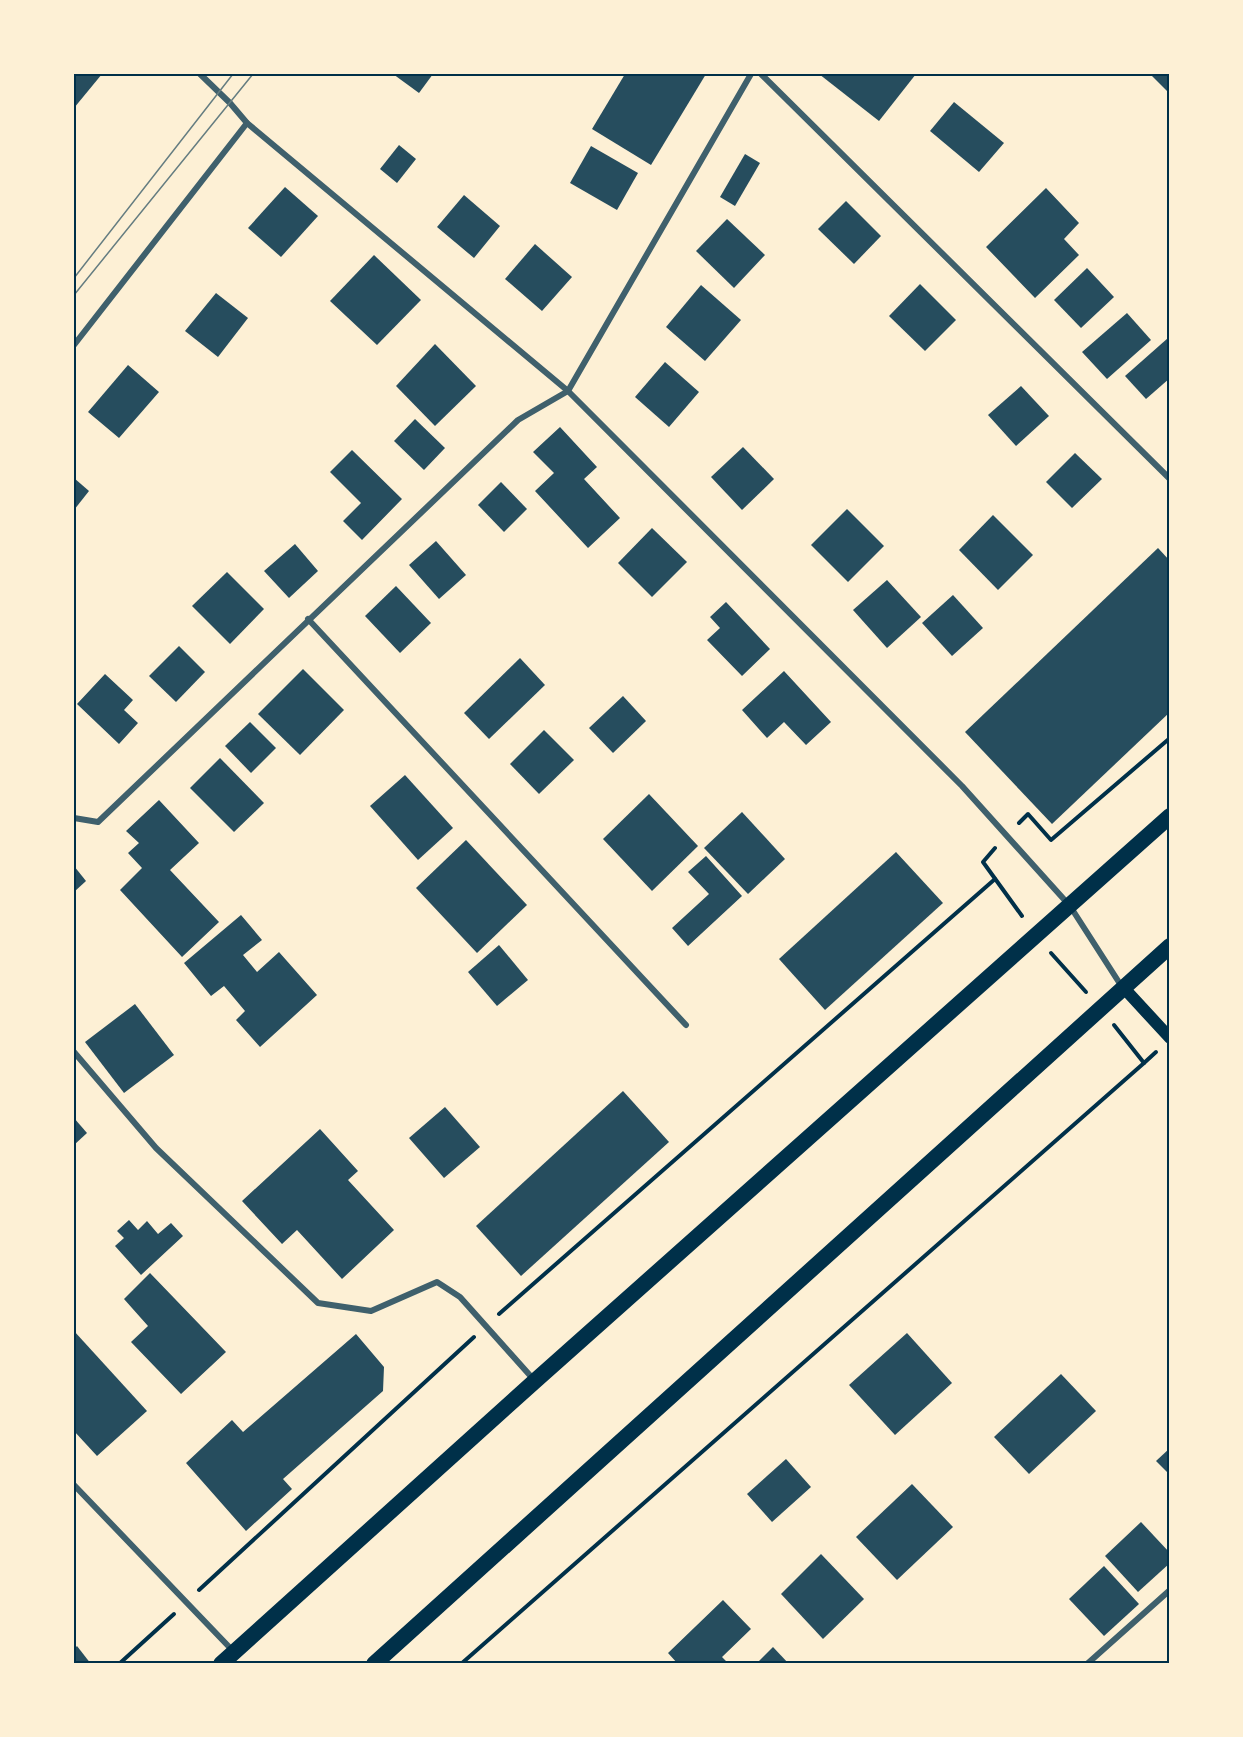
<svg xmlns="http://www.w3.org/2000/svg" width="1243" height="1737" font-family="'Roboto Condensed',sans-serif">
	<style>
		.building { fill: #264d5e }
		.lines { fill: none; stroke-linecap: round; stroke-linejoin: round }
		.path { stroke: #003049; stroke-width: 4 }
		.minor { stroke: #3f606c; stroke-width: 6 }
		.secondary { stroke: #003049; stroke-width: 12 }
		.trunk { stroke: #003049; stroke-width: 16 }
		.tram { stroke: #657d81; stroke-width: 1.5 }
		.neatline { fill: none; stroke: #003049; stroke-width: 2 }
	</style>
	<rect width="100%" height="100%" fill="#fdf0d5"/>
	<g class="building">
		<polygon points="74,74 102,74 74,108"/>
		<polygon points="393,74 433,74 419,93"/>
		<polygon points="625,74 706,74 651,165 592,129"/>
		<polygon points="819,74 916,74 879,121"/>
		<polygon points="1150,74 1170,74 1170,94"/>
		<polygon points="954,102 1004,143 979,172 930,131"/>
		<polygon points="399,145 416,159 397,183 380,169"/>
		<polygon points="591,146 638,173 617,210 570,183"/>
		<polygon points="745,154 760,163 735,206 720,197"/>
		<polygon points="285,187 318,216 281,257 248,228"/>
		<polygon points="1046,188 1079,223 1064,239 1079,255 1035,298 986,247"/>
		<polygon points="464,195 500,226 474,258 437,227"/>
		<polygon points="846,201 881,236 854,264 818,229"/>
		<polygon points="727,219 765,255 734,288 696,251"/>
		<polygon points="535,244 572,277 542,311 505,279"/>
		<polygon points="374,255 421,300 377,345 330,301"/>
		<polygon points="1087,268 1114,297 1081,328 1054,300"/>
		<polygon points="920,284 956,320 925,351 889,316"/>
		<polygon points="701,285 741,320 705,361 666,327"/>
		<polygon points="216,293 248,318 218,357 185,331"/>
		<polygon points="1127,313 1151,340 1107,379 1082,352"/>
		<polygon points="1168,338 1170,340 1170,378 1146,399 1125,376"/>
		<polygon points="435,344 476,386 435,426 396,386"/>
		<polygon points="665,362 699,392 669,427 635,397"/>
		<polygon points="128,365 159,392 119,438 88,412"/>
		<polygon points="1021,386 1049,416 1016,446 988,415"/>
		<polygon points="415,419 445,448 424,470 394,441"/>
		<polygon points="560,427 597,467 584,479 620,518 588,548 535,491 554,473 533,452"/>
		<polygon points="743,447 774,479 742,510 711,477"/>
		<polygon points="352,450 402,499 362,540 343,521 361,503 330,472"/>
		<polygon points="1075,453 1102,479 1072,508 1046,482"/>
		<polygon points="74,478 89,491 74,510"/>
		<polygon points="501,482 527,509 504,532 478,505"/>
		<polygon points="847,509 884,546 848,582 811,545"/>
		<polygon points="993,515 1033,555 998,590 959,550"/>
		<polygon points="652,528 687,562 652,597 618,563"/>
		<polygon points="436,541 466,575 439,599 409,565"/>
		<polygon points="295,544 318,571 289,598 264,571"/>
		<polygon points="1158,548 1170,561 1170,712 1052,824 965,732"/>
		<polygon points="227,572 264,609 230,644 192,606"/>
		<polygon points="887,580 921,617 887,648 853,610"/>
		<polygon points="396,586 431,623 400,653 365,616"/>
		<polygon points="953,595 983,628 952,656 922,623"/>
		<polygon points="726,602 770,649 742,676 707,640 720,628 710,617"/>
		<polygon points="179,646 205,672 176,702 149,676"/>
		<polygon points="520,658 545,685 489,739 464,713"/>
		<polygon points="303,669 344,710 300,755 258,714"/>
		<polygon points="784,671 831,722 806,745 784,722 767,738 742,710"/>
		<polygon points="105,674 133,700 124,710 138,723 119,744 77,704"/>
		<polygon points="623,696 646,721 613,753 589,728"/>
		<polygon points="250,722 276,748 251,773 225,746"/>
		<polygon points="544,730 574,760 539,794 510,764"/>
		<polygon points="220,758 264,803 234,832 190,788"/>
		<polygon points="405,775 453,828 418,860 370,806"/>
		<polygon points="649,794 698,846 652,891 603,839"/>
		<polygon points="159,800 199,843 170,870 219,922 182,957 120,890 142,868 128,853 139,843 126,831"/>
		<polygon points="742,812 785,859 748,894 704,848"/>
		<polygon points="466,840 527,905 477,953 416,888"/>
		<polygon points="896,852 943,903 825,1010 779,959"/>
		<polygon points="706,856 742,896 688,946 672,928 709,894 688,872"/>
		<polygon points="74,866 86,881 74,892"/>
		<polygon points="241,915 262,940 243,955 257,972 279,952 317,995 260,1047 236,1020 245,1011 224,986 211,996 184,963"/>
		<polygon points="499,945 528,980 497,1006 468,972"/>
		<polygon points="135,1004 174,1055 124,1093 85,1042"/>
		<polygon points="623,1091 669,1142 521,1276 476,1226"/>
		<polygon points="445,1107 480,1147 444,1178 409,1138"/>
		<polygon points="74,1118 87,1133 74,1145"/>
		<polygon points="320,1129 358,1171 348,1180 394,1230 342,1279 297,1230 282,1244 242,1201"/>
		<polygon points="129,1220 138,1230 147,1221 158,1234 171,1223 183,1236 141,1275 115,1246 124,1238 117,1231"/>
		<polygon points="150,1273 226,1352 181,1394 131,1342 148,1326 124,1299"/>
		<polygon points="74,1331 147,1411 97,1456 74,1431"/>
		<polygon points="907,1333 952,1383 895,1435 849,1385"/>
		<polygon points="356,1334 384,1367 383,1391 283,1479 292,1489 246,1531 186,1463 232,1420 243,1432"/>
		<polygon points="1061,1374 1096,1411 1029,1474 994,1437"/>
		<polygon points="1170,1448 1170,1475 1156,1461"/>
		<polygon points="786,1459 811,1487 772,1522 747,1494"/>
		<polygon points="912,1484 953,1527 897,1580 856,1537"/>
		<polygon points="1141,1522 1170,1553 1170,1563 1138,1592 1105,1556"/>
		<polygon points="821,1554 864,1599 823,1639 781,1594"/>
		<polygon points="1104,1566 1139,1604 1104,1636 1069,1599"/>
		<polygon points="723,1600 751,1629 722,1657 729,1664 678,1664 668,1653"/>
		<polygon points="77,1646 91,1664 74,1664 74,1649"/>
		<polygon points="773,1647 789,1664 756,1664"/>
	</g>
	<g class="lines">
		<g class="path">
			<polyline points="1019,823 1028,814 1051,840 1170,738"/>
			<polyline points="995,848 983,862 1022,916"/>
			<polyline points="1051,953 1086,992"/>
			<polyline points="1114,1025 1144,1063 1156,1052"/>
			<polyline points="499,1314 995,879"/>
			<polyline points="199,1590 474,1337"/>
			<polyline points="119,1664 174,1614"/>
			<polyline points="461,1664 1144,1063"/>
		</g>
		<g class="minor">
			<polyline points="200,74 230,103 247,123 568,391 962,786 1070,906 1122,987"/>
			<polyline points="761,74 1170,479"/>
			<polyline points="74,345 247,123"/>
			<polyline points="308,619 686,1025"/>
			<polyline points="74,818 98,822 518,420 568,391 751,74"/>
			<polyline points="74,1052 156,1148 318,1303 371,1311 437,1282 460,1297 535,1381"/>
			<polyline points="74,1485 234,1652"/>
			<polyline points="1087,1664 1170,1590"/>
		</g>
		<polyline class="secondary" points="1123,987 1170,1038"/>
		<g class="trunk">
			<polyline points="221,1664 535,1381 1170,816"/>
			<polyline points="374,1664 1170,946"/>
		</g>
		<g class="tram">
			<polyline points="74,278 233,74"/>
			<polyline points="74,295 253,74"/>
		</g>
	</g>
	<rect width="1243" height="1737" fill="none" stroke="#fdf0d5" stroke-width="150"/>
	<rect x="75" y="75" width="1093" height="1587" class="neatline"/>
</svg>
